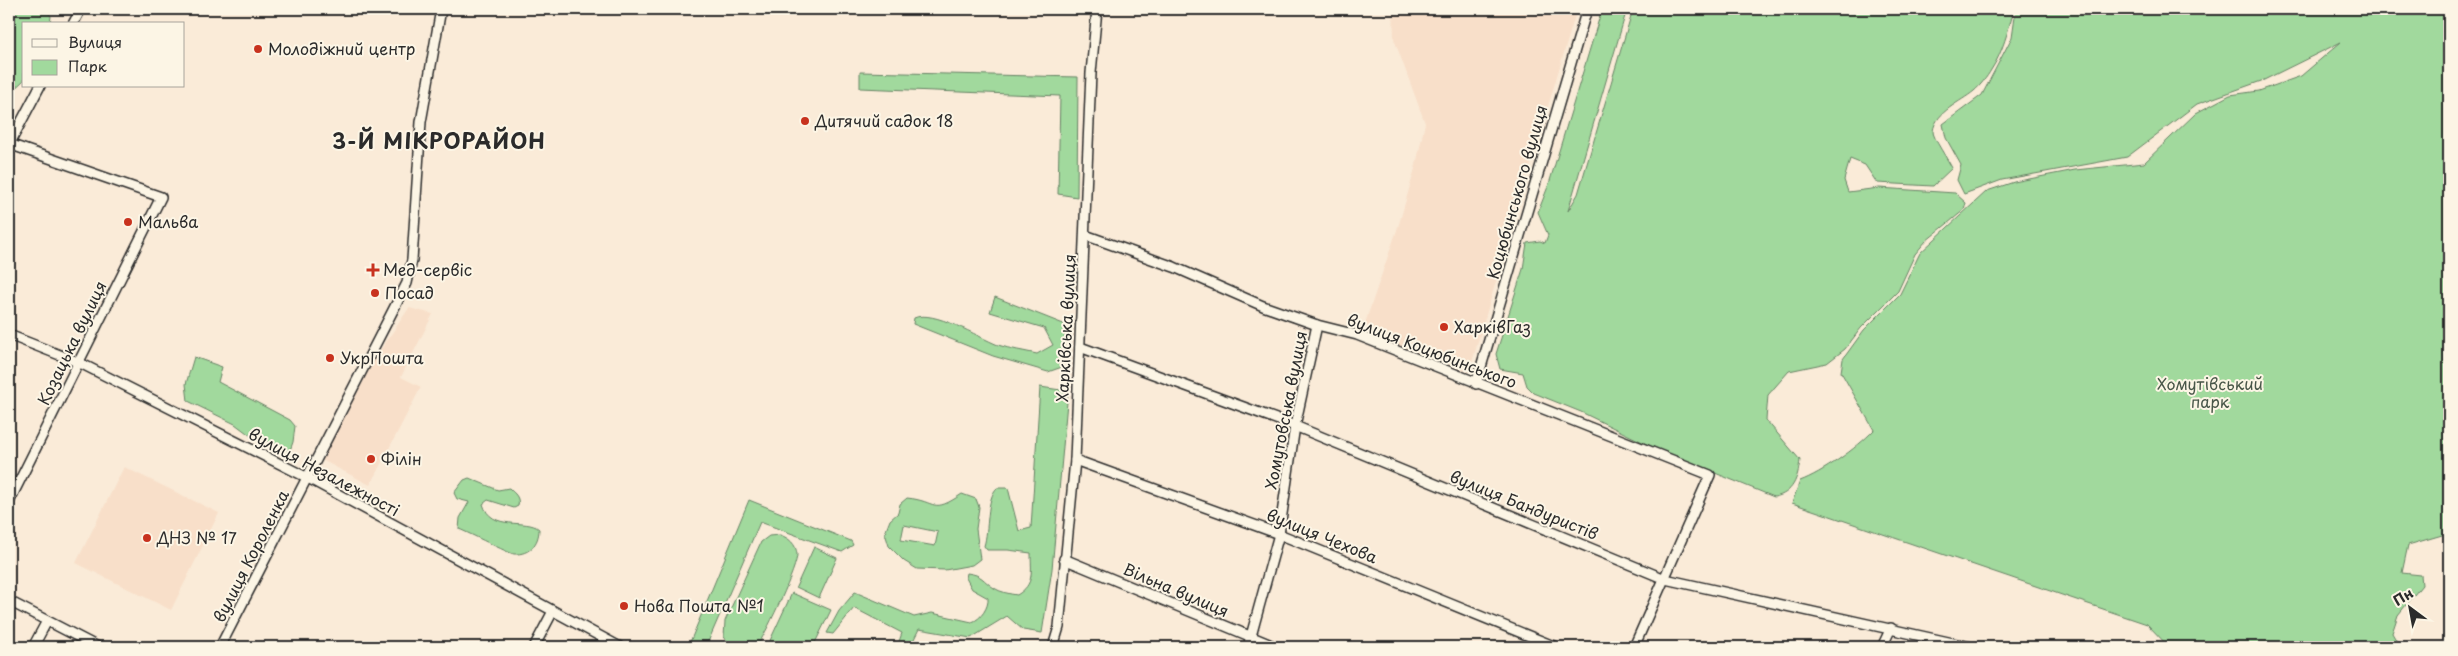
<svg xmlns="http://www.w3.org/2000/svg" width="2458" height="656" font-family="'Playpen Sans',sans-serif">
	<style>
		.built { fill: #f8dfc9 }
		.green { fill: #a1d99d; stroke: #668264; fill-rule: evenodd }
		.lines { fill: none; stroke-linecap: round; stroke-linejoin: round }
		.minor-casing { stroke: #2b2b2b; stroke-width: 12 }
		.minor { stroke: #fcf5e5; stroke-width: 9 }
		.poi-dot { fill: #c8321e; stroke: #fcf5e5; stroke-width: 2 }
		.labels { text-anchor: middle; stroke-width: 4; stroke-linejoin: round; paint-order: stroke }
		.poi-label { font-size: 16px; fill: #2b2b2b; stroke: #fcf5e5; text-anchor: start }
		.street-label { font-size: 16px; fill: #2b2b2b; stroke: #fcf5e5 }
		.park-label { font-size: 16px; fill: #485648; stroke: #fcf5e5 }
		.district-label { font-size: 21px; font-weight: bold; letter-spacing: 1px; fill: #2b2b2b; stroke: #fcf5e5 }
	</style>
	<rect width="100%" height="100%" fill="#faebd8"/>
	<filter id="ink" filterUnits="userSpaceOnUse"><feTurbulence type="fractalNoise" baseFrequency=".02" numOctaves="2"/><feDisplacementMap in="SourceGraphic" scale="10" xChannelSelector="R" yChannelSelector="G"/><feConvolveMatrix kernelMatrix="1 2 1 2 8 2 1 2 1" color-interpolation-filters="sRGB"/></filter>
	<g filter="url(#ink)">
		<g class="built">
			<polygon points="1393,9 1577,9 1469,372 1362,332 1399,224 1416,165 1425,123 1394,39"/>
			<polygon points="409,308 433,314 401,377 421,387 370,485 322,460 375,358"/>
			<polygon points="124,467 219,513 171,610 76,563"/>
		</g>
		<g class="green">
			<polygon points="9,9 45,9 51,16 50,24 24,24 24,80 9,94"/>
			<path d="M 1602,9 L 1627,9 L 1568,211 L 1578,194 L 1633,9 L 2014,9 C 2008,30 2003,52 1991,70 C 1987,77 1980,86 1974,91 C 1961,102 1936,111 1933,131 C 1932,137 1949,161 1952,168 L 1933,186 L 1877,183 L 1865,165 L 1850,159 L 1844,180 L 1848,192 L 1879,188 L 1955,193 L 1966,203 L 1964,210 L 1926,241 L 1915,254 L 1898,291 L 1861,328 L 1845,349 L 1827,363 L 1789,371 L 1768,395 L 1766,420 L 1800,460 C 1798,478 1793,494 1774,497 L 1661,451 L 1581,412 L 1534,393 L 1527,386 L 1523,373 L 1500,369 L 1496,354 L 1523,269 L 1527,243 L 1540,241 L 1545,243 L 1548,235 L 1538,212 L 1549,184 Z"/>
			<path d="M 2016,9 L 2449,9 L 2449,533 L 2408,545 L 2402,573 L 2421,575 L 2422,585 L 2398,615 L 2392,633 L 2400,647 L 2169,647 L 2147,624 L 1792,503 L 1800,481 C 1822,473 1857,448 1874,430 L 1841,372 L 1843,359 L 1864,330 L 1900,294 L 1920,253 L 1987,191 L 2014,182 L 2075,170 L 2144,163 L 2196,113 L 2230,95 L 2259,91 L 2301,76 L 2341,42 L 2264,80 L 2197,104 L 2127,157 L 2002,180 L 1964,194 L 1957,180 L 1961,165 L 1946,138 L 1943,124 L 1982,95 L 2012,37 Z"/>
			<polygon points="860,72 1078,77 1077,197 1058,194 1060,96 860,88"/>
			<path d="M 995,297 L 1066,325 L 1062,367 L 1048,372 L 993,356 L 913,324 L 914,318 C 933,309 978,337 998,345 C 1010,349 1024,351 1037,354 L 1053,345 L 1044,328 L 990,312 Z"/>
			<polygon points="194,357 222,367 218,382 290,420 295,426 293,442 289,453 281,447 251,436 235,424 188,401 186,384"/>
			<path d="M 1040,387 L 1068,391 L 1052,569 L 1042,633 L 1023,630 L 1007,616 L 971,638 L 919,629 L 910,647 L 897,647 L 902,633 L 854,608 L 833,634 L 827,633 L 839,611 L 855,592 L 914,617 L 932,613 L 972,622 C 981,619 989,607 988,598 L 972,589 L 966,578 L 967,573 C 983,575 982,580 994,588 C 1000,592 1010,594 1017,595 C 1035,584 1031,572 1031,553 L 1008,550 L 987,550 L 984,546 C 989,530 986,498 997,488 L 1008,488 L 1019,531 L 1031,528 Z"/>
			<path d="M 469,478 L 498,490 L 509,488 C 515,494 520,497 518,506 L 514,508 L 488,500 L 483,504 C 491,532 527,518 539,529 C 539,543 530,555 514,554 C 508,553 469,533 459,529 L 460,518 L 469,502 L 457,499 L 454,493 L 464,480 Z"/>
			<path d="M 962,494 L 976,499 L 979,507 L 976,529 L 980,559 L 972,565 L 945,570 L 917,569 L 904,561 L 889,546 L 885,533 L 890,520 L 898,513 L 900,504 L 907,498 C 938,501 931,515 962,494 ZM 904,525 L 938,532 L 935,546 L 901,540 Z"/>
			<polygon points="749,500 851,541 853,545 842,552 760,522 708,642 705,647 688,647"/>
			<path d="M 780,535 C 789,538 796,544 797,554 C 798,566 767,631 759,643 L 754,647 L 732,647 L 724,637 L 725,621 L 761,542 L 769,536 Z"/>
			<polygon points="814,547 837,558 819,598 796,587"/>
			<polygon points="792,593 831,610 813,647 767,647"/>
		</g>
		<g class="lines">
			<g class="minor-casing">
				<g id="minor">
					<polyline points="73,24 81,9"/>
					<polyline points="9,144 161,197 9,502"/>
					<polyline points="9,145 40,86"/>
					<polyline points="1085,235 1174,267 1263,306 1317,325 1357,335 1710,475 1634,647"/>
					<polyline points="9,335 80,363 308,478 620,647"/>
					<polyline points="1080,347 1295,426 1665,579 1971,647"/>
					<polyline points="1476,384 1587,9"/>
					<polyline points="1075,460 1279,534 1556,647"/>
					<polyline points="1064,559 1276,647"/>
					<polyline points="9,601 98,647"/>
					<polyline points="33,647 47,621"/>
					<polyline points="220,647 407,283 412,260 421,122 441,9"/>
					<polyline points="534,647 553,611"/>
					<polyline points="1053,647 1059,627 1075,460 1091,73 1097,9"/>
					<polyline points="1248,647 1279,534 1295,426 1317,325"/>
					<polyline points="1882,647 1891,628"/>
				</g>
			</g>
			<use href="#minor" class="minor"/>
		</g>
	</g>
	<g class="poi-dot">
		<circle cx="258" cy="49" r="5"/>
		<circle cx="805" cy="121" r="5"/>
		<circle cx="128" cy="222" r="5"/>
		<path d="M370.5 262.5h5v5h5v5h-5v5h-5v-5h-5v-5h5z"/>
		<circle cx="375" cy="293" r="5"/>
		<circle cx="1444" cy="327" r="5"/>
		<circle cx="330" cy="358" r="5"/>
		<circle cx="371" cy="459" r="5"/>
		<circle cx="147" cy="538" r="5"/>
		<circle cx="624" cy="606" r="5"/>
	</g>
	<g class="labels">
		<g class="poi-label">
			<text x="268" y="55">Молодіжний центр</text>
			<text x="815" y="127">Дитячий садок 18</text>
			<text x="138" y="228">Мальва</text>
			<text x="383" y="276">Мед-сервіс</text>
			<text x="385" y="299">Посад</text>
			<text x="1454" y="333">ХарківГаз</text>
			<text x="340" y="364">УкрПошта</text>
			<text x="381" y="465">Філін</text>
			<text x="157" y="544">ДНЗ № 17</text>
			<text x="634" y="612">Нова Пошта №1</text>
		</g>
		<g class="street-label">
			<text transform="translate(1517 192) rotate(-74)" y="6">Коцюбинського вулиця</text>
			<text transform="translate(1066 328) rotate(-87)" y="6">Харківська вулиця</text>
			<text transform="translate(72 343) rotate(-64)" y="6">Козацька вулиця</text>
			<text transform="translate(1432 351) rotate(21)" y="6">вулиця Коцюбинського</text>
			<text transform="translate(1286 410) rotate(-79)" y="6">Хомутовська вулиця</text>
			<text transform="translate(324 472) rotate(28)" y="6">вулиця Незалежності</text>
			<text transform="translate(1524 505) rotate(22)" y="6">вулиця Бандуристів</text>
			<text transform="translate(1322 536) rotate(22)" y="6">вулиця Чехова</text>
			<text transform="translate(251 556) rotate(-63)" y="6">вулиця Короленка</text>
			<text transform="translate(1176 590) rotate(23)" y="6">Вільна вулиця</text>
		</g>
		<g class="park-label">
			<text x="2210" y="390">Хомутівський<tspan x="2210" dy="18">парк</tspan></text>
		</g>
		<g class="district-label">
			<text x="439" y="149">3-Й МІКРОРАЙОН</text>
		</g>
	</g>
	<rect width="2458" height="656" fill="none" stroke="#fcf5e5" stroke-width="30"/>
	<rect x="15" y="15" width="2428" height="626" fill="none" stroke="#2b2b2b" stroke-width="2" filter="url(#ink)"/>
	<rect x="22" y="22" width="162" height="65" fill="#fcf5e5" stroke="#a8a49b"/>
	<rect x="32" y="39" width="25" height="8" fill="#fcf5e5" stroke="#a8a49b"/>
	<text x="68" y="48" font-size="15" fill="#2b2b2b">Вулиця</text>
	<rect x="32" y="60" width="25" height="15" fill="#a1d99d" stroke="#a8a49b"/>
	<text x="68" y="72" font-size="15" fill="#2b2b2b">Парк</text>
	<g transform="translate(2410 608) rotate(328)" stroke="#fcf5e5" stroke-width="4" paint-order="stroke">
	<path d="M0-4L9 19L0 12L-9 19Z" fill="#2b2b2b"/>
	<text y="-8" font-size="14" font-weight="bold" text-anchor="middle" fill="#2b2b2b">Пн</text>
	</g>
</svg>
